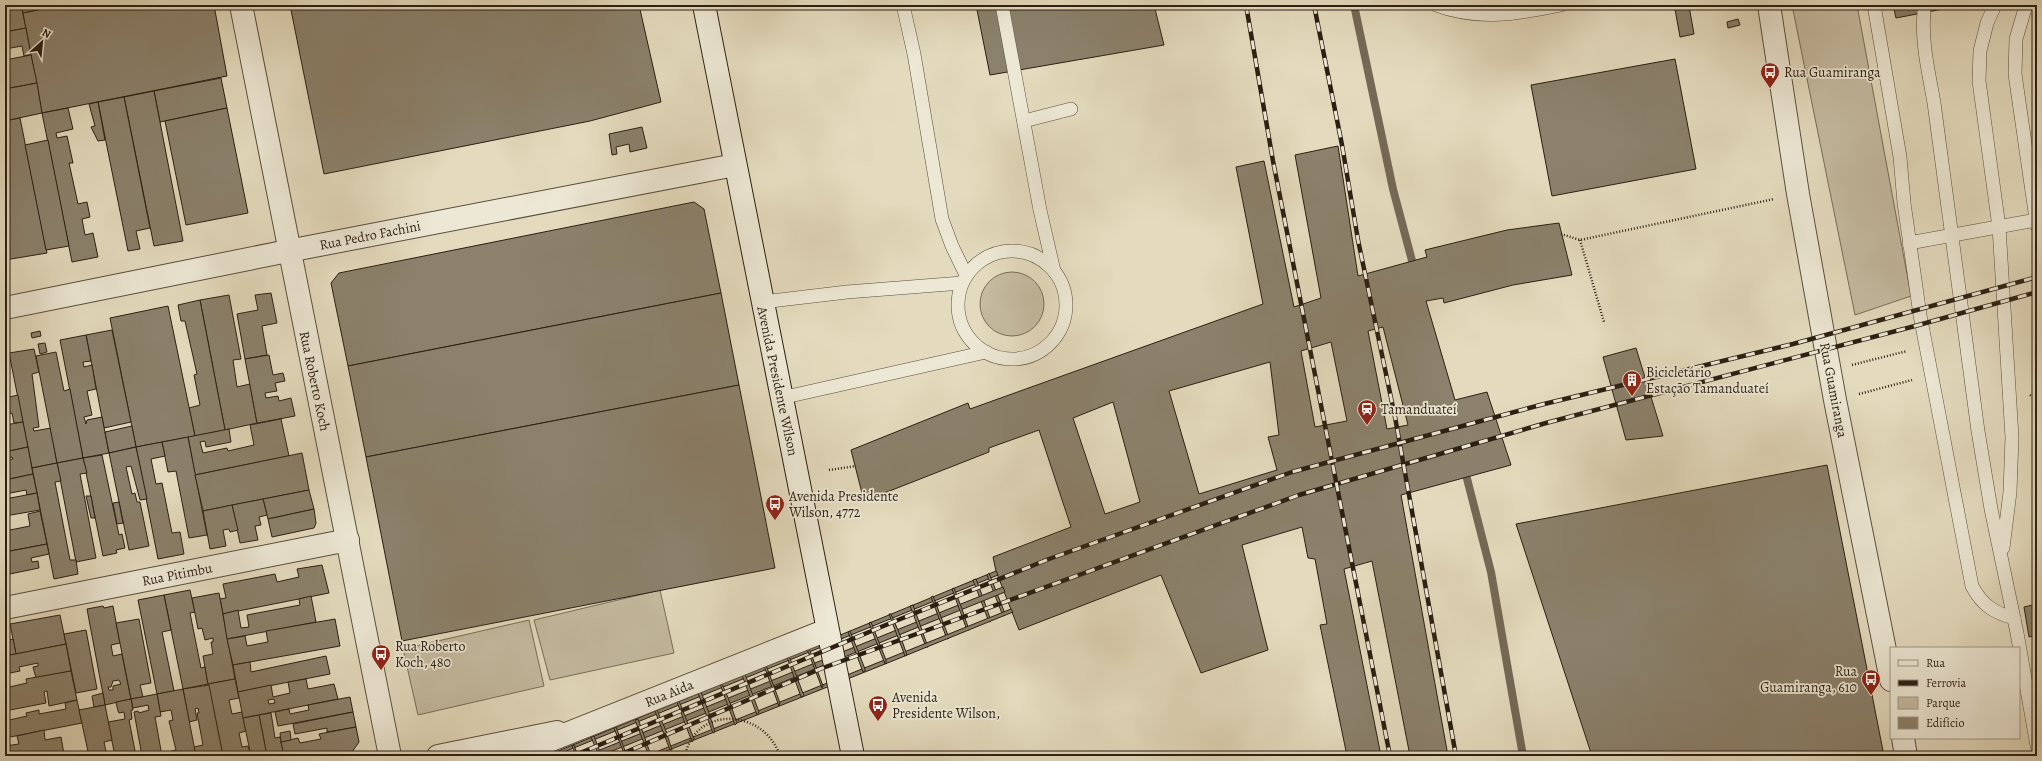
<svg xmlns="http://www.w3.org/2000/svg" width="2042" height="761" font-family="Alegreya,serif">
	<style>
		.green { fill: #c5bba1; stroke: #786d5a }
		.lines { fill: none; stroke-linecap: round; stroke-linejoin: round }
		.stream { stroke: #746957; stroke-width: 8 }
		.building { fill: #8b816c; stroke: #2b1f13; fill-rule: evenodd }
		.service-casing { stroke: #594e3e; stroke-width: 14 }
		.minor-casing { stroke: #594e3e; stroke-width: 24 }
		.tertiary-casing { stroke: #594e3e; stroke-width: 24 }
		.secondary-casing { stroke: #2b1f13; stroke-width: 24 }
		.path { stroke: #2b1f13; stroke-width: 2.5; stroke-dasharray: 1 2; stroke-linecap: butt }
		.service { stroke: #ede8d5; stroke-width: 13 }
		.minor { stroke: #ede8d5; stroke-width: 22 }
		.tertiary { stroke: #ede8d5; stroke-width: 22 }
		.secondary { stroke: #ede8d5; stroke-width: 22 }
		.rail-casing { stroke: #2b1f13; stroke-width: 4.5 }
		.rail { stroke: #ede8d5; stroke-width: 3; stroke-dasharray: 9; stroke-linecap: butt }
		.labels { text-anchor: middle; stroke-width: 3.5; stroke-linejoin: round; paint-order: stroke }
		.poi-label { font-size: 14px; fill: #2b1f13; stroke: #ede8d5; text-anchor: start }
		.street-label { font-size: 14px; fill: #2b1f13; stroke: #ede8d5 }
	</style>
	<rect width="100%" height="100%" fill="#e4dbbe"/>
	<filter id="stains"><feTurbulence type="fractalNoise" baseFrequency=".005" numOctaves="4"/><feColorMatrix values="0 0 0 0 .2 0 0 0 0 .09 0 0 0 0 .02 0 0 0 .5 -.17"/></filter>
	<radialGradient id="worn" r=".72"><stop offset=".6" stop-color="#630" stop-opacity="0"/><stop offset="1" stop-color="#630" stop-opacity=".3"/></radialGradient>
	<g class="green">
		<polygon points="1792,5 1857,5 1911,296 1855,315"/>
		<circle cx="1012" cy="304" r="32"/>
		<polygon points="660,590 674,653 550,680 534,620"/>
		<polygon points="529,620 544,686 418,715 403,649"/>
	</g>
	<g class="lines">
		<g class="stream">
			<polyline points="1354,5 1393,189 1415,272"/>
			<polyline points="1464,467 1491,572 1523,756"/>
		</g>
	</g>
	<g class="building">
		<polygon points="5,5 21,5 26,28 5,32"/>
		<polygon points="21,5 64,5 23,13"/>
		<polygon points="64,5 214,5 227,76 42,113 23,13"/>
		<polygon points="290,5 639,5 661,102 590,121 324,174"/>
		<polygon points="976,5 1154,5 1164,45 990,75"/>
		<polygon points="1893,5 1964,5 1896,18"/>
		<polygon points="1689,6 1694,34 1680,37 1675,9"/>
		<polygon points="1738,19 1740,25 1728,28 1727,22"/>
		<polygon points="26,28 31,55 24,56 22,46 5,49 5,32"/>
		<polygon points="31,55 37,83 5,89 5,60"/>
		<polygon points="1675,59 1696,169 1552,196 1531,85"/>
		<polygon points="221,78 227,108 160,122 154,91"/>
		<polygon points="37,83 42,113 5,121 5,89"/>
		<polygon points="154,91 183,241 154,246 124,97"/>
		<polygon points="124,97 150,228 136,231 140,249 128,251 98,102"/>
		<polygon points="98,102 105,140 98,141 91,127 95,126 89,104"/>
		<polygon points="68,108 73,129 56,133 57,138 67,136 73,163 69,163 78,204 87,202 90,217 82,219 85,235 93,233 98,257 72,262 42,113"/>
		<polygon points="227,108 248,213 186,225 165,121"/>
		<polygon points="20,118 47,253 5,260 5,121"/>
		<polygon points="642,127 647,148 630,152 629,144 616,147 617,154 612,155 609,134"/>
		<polygon points="48,140 69,246 46,250 25,145"/>
		<path d="M 1338,146 L 1358,276 L 1427,257 L 1425,250 L 1507,230 L 1559,223 L 1572,275 L 1513,285 L 1444,303 L 1443,298 L 1426,301 L 1455,400 L 1487,392 L 1511,465 L 1401,495 L 1448,756 L 1410,756 L 1372,561 L 1344,569 L 1381,756 L 1347,756 L 1320,625 L 1327,624 L 1315,559 L 1308,558 L 1302,527 L 1242,545 L 1268,650 L 1201,673 L 1161,575 L 1019,630 L 996,571 L 993,557 L 1071,527 L 1039,430 L 989,448 L 989,452 L 864,501 L 851,450 L 968,403 L 970,409 L 1263,304 L 1236,167 L 1264,161 L 1294,307 L 1321,298 L 1295,155 ZM 1383,327 L 1408,425 L 1387,429 L 1368,331 ZM 1331,342 L 1347,421 L 1315,427 L 1301,351 ZM 1270,362 L 1279,435 L 1268,437 L 1277,470 L 1199,494 L 1169,391 ZM 1113,402 L 1140,502 L 1105,514 L 1073,418 Z"/>
		<polygon points="694,202 704,209 721,293 348,366 331,283 339,273"/>
		<polygon points="271,293 277,323 262,326 267,355 245,359 237,314 258,310 255,295"/>
		<polygon points="721,293 739,385 366,457 348,366"/>
		<polygon points="229,295 241,359 233,360 237,387 250,384 257,423 225,430 200,300"/>
		<polygon points="200,300 225,430 195,436 189,408 200,405 194,375 197,374 185,321 181,321 178,305"/>
		<polygon points="168,306 195,436 136,447 110,318"/>
		<polygon points="112,330 131,422 104,428 86,335"/>
		<polygon points="40,331 41,336 32,338 31,333"/>
		<polygon points="86,335 91,361 83,362 84,367 92,365 96,389 87,391 92,415 84,417 86,424 87,420 102,417 109,453 83,458 60,340"/>
		<polygon points="45,343 47,352 40,354 38,344"/>
		<polygon points="1636,348 1663,436 1626,440 1603,357"/>
		<polygon points="34,349 39,372 32,374 39,427 33,428 34,431 51,428 57,463 32,468 9,353"/>
		<polygon points="56,352 64,391 70,389 83,458 57,463 36,356"/>
		<polygon points="269,355 273,375 283,373 285,381 275,383 277,391 265,393 266,398 278,396 279,401 291,398 295,416 257,423 245,359"/>
		<polygon points="739,385 775,568 402,641 366,457"/>
		<polygon points="18,395 23,422 14,423 12,413 5,415 5,398"/>
		<polygon points="281,419 289,456 195,475 188,437 229,429 231,442 206,447 205,441 200,442 203,453 227,448 228,451 254,445 250,425"/>
		<polygon points="23,422 28,447 5,452 5,425"/>
		<polygon points="132,426 136,447 109,453 105,432"/>
		<polygon points="188,437 207,535 189,538 176,471 168,472 162,442"/>
		<polygon points="162,442 165,456 151,459 156,484 162,483 172,533 180,532 184,554 158,559 136,447"/>
		<polygon points="28,447 33,474 5,480 5,460 13,459 12,457 5,458 5,452"/>
		<polygon points="136,447 147,499 140,500 131,466 126,467 132,494 135,493 137,502 140,502 149,546 129,550 109,453"/>
		<polygon points="302,453 309,490 203,511 195,475"/>
		<polygon points="102,455 119,535 122,534 125,548 116,550 117,553 103,556 83,458"/>
		<polygon points="83,458 87,473 80,474 96,558 76,562 57,463"/>
		<polygon points="57,463 61,481 55,482 70,560 76,560 78,574 54,579 32,468"/>
		<polygon points="1827,465 1884,756 1592,756 1516,524"/>
		<polygon points="33,474 37,493 27,495 26,490 5,494 5,480"/>
		<polygon points="309,490 314,509 268,519 263,499"/>
		<polygon points="37,493 40,510 5,516 5,499"/>
		<polygon points="86,496 91,496 95,518 91,518"/>
		<polygon points="263,499 267,515 259,517 261,525 255,526 258,540 240,543 232,505"/>
		<polygon points="119,502 123,523 117,524 113,503"/>
		<polygon points="232,505 238,530 230,532 229,529 223,530 226,546 210,549 203,511"/>
		<polygon points="314,509 316,523 314,528 272,537 268,519"/>
		<polygon points="40,511 47,544 5,552 5,531 30,526 28,514"/>
		<polygon points="47,544 49,554 31,558 32,562 38,561 39,568 5,575 5,552"/>
		<polygon points="322,565 329,593 223,614 220,599 226,598 223,584 275,574 277,582 299,577 297,569"/>
		<polygon points="996,571 998,575 554,756 546,756"/>
		<polygon points="989,573 1004,611 1005,615 1003,616 987,575"/>
		<polygon points="976,579 982,595 991,621 989,622 973,580"/>
		<polygon points="1003,587 1005,592 600,756 585,756"/>
		<polygon points="954,588 962,609 969,630 967,630 952,589"/>
		<polygon points="190,590 195,612 190,613 201,668 205,667 208,684 183,689 164,595"/>
		<polygon points="219,593 235,679 208,684 203,656 213,654 211,642 213,642 213,638 205,640 202,628 198,629 192,598"/>
		<polygon points="164,595 171,630 162,632 174,691 157,694 138,600"/>
		<polygon points="311,596 316,622 227,639 223,614 238,610 241,628 249,627 247,615 300,605 299,599"/>
		<polygon points="933,596 949,638 947,639 931,597"/>
		<polygon points="2037,604 2037,635 2029,637 2024,607"/>
		<polygon points="913,605 928,647 926,647 910,606"/>
		<path d="M 103,606 L 104,608 L 113,606 L 120,643 L 111,645 L 113,656 L 122,654 L 131,699 L 105,705 L 87,609 ZM 119,680 L 121,684 L 113,686 L 113,690 L 109,690 L 108,687 L 111,687 L 113,681 Z"/>
		<polygon points="1011,609 1013,612 885,664 654,756 646,756"/>
		<polygon points="889,614 891,614 900,635 907,655 905,656"/>
		<polygon points="60,615 66,644 16,654 10,624"/>
		<polygon points="139,619 151,683 140,685 143,697 131,699 116,623"/>
		<polygon points="335,619 340,646 233,665 227,639 245,636 247,646 268,642 266,631"/>
		<polygon points="871,622 886,660 886,663 885,664 869,623"/>
		<polygon points="86,630 97,689 76,693 64,634"/>
		<polygon points="850,631 865,669 865,671 863,672 848,632"/>
		<polygon points="13,639 16,654 5,656 5,641"/>
		<polygon points="66,644 71,671 36,678 33,667 38,666 38,663 19,667 20,671 5,674 5,656"/>
		<polygon points="809,648 823,686 822,688 807,649"/>
		<polygon points="326,656 330,674 238,692 233,665 250,662 251,672"/>
		<polygon points="789,656 804,696 801,697 787,657"/>
		<polygon points="766,665 780,703 779,706 764,666"/>
		<polygon points="71,671 77,700 49,706 47,691 44,692 46,703 5,711 5,688 27,683 26,679"/>
		<polygon points="745,674 759,712 757,715 742,675"/>
		<polygon points="235,679 239,698 229,700 232,714 242,712 246,731 239,733 242,747 248,746 251,756 223,756 208,684"/>
		<path d="M 306,679 L 308,689 L 334,684 L 338,699 L 243,718 L 238,692 L 271,685 L 273,697 L 290,693 L 288,682 ZM 274,699 L 275,703 L 269,704 L 268,700 Z"/>
		<polygon points="720,684 722,684 729,700 737,723 735,725"/>
		<polygon points="209,685 223,756 196,756 194,747 203,745 197,713 199,713 198,708 195,709 197,720 189,722 183,689"/>
		<polygon points="183,689 196,756 169,756 168,752 176,750 169,721 173,720 171,710 160,712 157,694"/>
		<polygon points="701,692 709,713 715,732 713,733 698,693"/>
		<polygon points="103,693 105,705 94,707 92,696"/>
		<polygon points="157,694 161,716 155,717 162,756 142,756 134,712 138,711 139,713 149,710 148,705 133,708 131,699"/>
		<polygon points="350,697 353,712 278,726 275,712 289,709 290,714 309,710 308,705"/>
		<polygon points="131,699 133,710 131,710 132,719 129,720 136,756 115,756 108,722 125,719 124,712 119,713 118,711 116,702"/>
		<polygon points="77,700 82,723 5,738 5,721 27,716 26,713 39,710 39,714 66,709 65,703"/>
		<polygon points="679,701 694,739 692,742 677,702"/>
		<polygon points="105,705 112,740 104,742 107,756 89,756 79,710"/>
		<polygon points="657,710 666,731 672,750 670,750 655,711"/>
		<polygon points="353,712 356,727 327,732 327,728 295,734 293,724"/>
		<polygon points="271,713 275,738 280,737 284,756 267,756 259,715"/>
		<polygon points="259,715 267,756 251,756 243,718"/>
		<polygon points="638,719 646,741 651,756 649,756 635,720"/>
		<polygon points="356,727 359,742 352,752 333,756 284,756 281,742 298,738 300,743 321,739 319,734"/>
		<polygon points="616,727 624,748 627,756 625,756 614,728"/>
		<polygon points="44,730 45,740 61,737 64,754 52,756 5,756 5,746 19,744 17,736"/>
		<polygon points="290,731 291,740 281,742 280,733"/>
		<polygon points="594,736 600,752 602,756 599,756 591,737"/>
		<polygon points="574,745 578,756 576,756 572,746"/>
	</g>
	<g class="lines">
		<g class="service-casing">
			<g id="service">
				<polyline points="903,5 914,54 942,219 952,246 966,275"/>
				<polyline points="1002,5 1040,210 1054,271"/>
				<path d="M 1436,5 C 1478,21 1518,14 1561,5"/>
				<path d="M 1874,5 L 1900,157 L 1904,203 L 1920,315 L 1972,586 C 1982,605 1994,613 2014,618"/>
				<polyline points="1995,5 1987,23 1980,51 1979,81 1999,227 2012,437 2010,492 2003,548"/>
				<polyline points="2026,5 2016,39 2015,74 2037,226"/>
				<path d="M 1924,12 C 1921,43 1929,73 1934,103 L 1978,431 L 1991,509 L 2017,633 L 2037,746"/>
				<polyline points="1024,121 1071,109"/>
				<polyline points="1909,243 2036,220"/>
				<circle cx="1012" cy="305" r="54"/>
				<polyline points="762,302 847,292 962,283"/>
				<polyline points="781,398 986,352"/>
			</g>
		</g>
		<g class="minor-casing">
			<g id="minor">
				<path d="M 241,5 C 289,256 342,505 390,756"/>
				<polyline points="5,308 288,251 735,165"/>
				<polyline points="5,608 348,540"/>
				<polyline points="438,756 557,732"/>
			</g>
		</g>
		<g class="tertiary-casing">
			<g id="tertiary">
				<polyline points="1769,5 1798,194 1835,400 1891,680"/>
				<polyline points="1903,738 1906,756"/>
				<polyline points="511,756 827,630"/>
			</g>
		</g>
		<g class="secondary-casing">
			<polyline id="secondary" points="704,5 853,756"/>
		</g>
		<g class="path">
			<polyline points="1561,234 1580,240 1774,199"/>
			<polyline points="1580,240 1604,322"/>
			<polyline points="1852,365 1907,351"/>
			<polyline points="1859,394 1912,380"/>
			<polyline points="2030,395 2037,401"/>
			<polyline points="829,470 856,466"/>
			<path d="M 685,756 C 695,705 764,708 780,756"/>
		</g>
		<use href="#service" class="service"/>
		<use href="#minor" class="minor"/>
		<use href="#tertiary" class="tertiary"/>
		<use href="#secondary" class="secondary"/>
		<g class="rail-casing">
			<g id="rail">
				<polyline points="1246,5 1273,161 1390,756"/>
				<polyline points="1314,5 1342,145 1358,240 1395,417 1456,756"/>
				<polyline points="573,756 893,622 1049,559 1292,472 1544,404 1793,344 2037,277"/>
				<polyline points="617,756 820,669 1299,495 1546,423 1915,326 2037,292"/>
			</g>
		</g>
		<use href="#rail" class="rail"/>
	</g>
	<defs>
		<g id="bus-pin" transform="scale(1)"><path d="M0 17L-7.5 6A9.5 9.5 0 1 1 7.5 6Z" fill="#8f2418" stroke="#ede8d5"/><path d="M-5-6H5V4H4V6H2V4H-2V6H-4V4H-5ZM-3.5-4V0h7V-4ZM-3.5 1.2v1.5H-2V1.2ZM2 1.2v1.5H3.5V1.2Z" fill="#fff"/></g>
		<g id="building-pin" transform="scale(1)"><path d="M0 17L-7.5 6A9.5 9.5 0 1 1 7.5 6Z" fill="#8f2418" stroke="#ede8d5"/><path d="M-4-6H4V6H1V3H-1V6H-4ZM-2.5-4.3h1.7v1.8h-1.7ZM.8-4.3h1.7v1.8H.8ZM-2.5-1h1.7V.8h-1.7ZM.8-1h1.7V.8H.8Z" fill="#fff"/></g>
		<g id="station-pin" transform="scale(1)"><path d="M0 17L-7.5 6A9.5 9.5 0 1 1 7.5 6Z" fill="#8f2418" stroke="#ede8d5"/><path d="M-3-6H3Q5-6 5-4V2Q5 4 3 4L4.5 6H3L1.5 4h-3L-3 6H-4.5L-3 4Q-5 4-5 2V-4Q-5-6-3-6ZM-3.5-4v3h7v-3ZM-3.5 1v1.5H-2V1ZM2 1v1.5H3.5V1Z" fill="#fff"/></g>
	</defs>
	<g fill-rule="evenodd">
		<use href="#bus-pin" x="1770" y="72"/>
		<use href="#building-pin" x="1632" y="380"/>
		<use href="#station-pin" x="1367" y="409"/>
		<use href="#bus-pin" x="775" y="504"/>
		<use href="#bus-pin" x="381" y="654"/>
		<use href="#bus-pin" x="1871" y="679"/>
		<use href="#bus-pin" x="878" y="705"/>
	</g>
	<g class="labels">
		<g class="poi-label">
			<text x="1784" y="77">Rua Guamiranga</text>
			<text x="1646" y="377">Bicicletário<tspan x="1646" dy="16">Estação Tamanduateí</tspan></text>
			<text x="1381" y="414">Tamanduateí</text>
			<text x="789" y="501">Avenida Presidente<tspan x="789" dy="16">Wilson, 4772</tspan></text>
			<text x="395" y="651">Rua Roberto<tspan x="395" dy="16">Koch, 480</tspan></text>
			<text x="1857" y="676" text-anchor="end">Rua<tspan x="1857" dy="16">Guamiranga, 610</tspan></text>
			<text x="892" y="702">Avenida<tspan x="892" dy="16">Presidente Wilson,</tspan></text>
		</g>
		<g class="street-label">
			<text transform="translate(370 235) rotate(-11)" y="5">Rua Pedro Fachini</text>
			<text transform="translate(315 381) rotate(78)" y="5">Rua Roberto Koch</text>
			<text transform="translate(778 381) rotate(78)" y="5">Avenida Presidente Wilson</text>
			<text transform="translate(1834 390) rotate(79)" y="5">Rua Guamiranga</text>
			<text transform="translate(177 574) rotate(-11)" y="5">Rua Pitimbu</text>
			<text transform="translate(669 693) rotate(-22)" y="5">Rua Aida</text>
		</g>
	</g>
	<rect width="2042" height="761" fill="none" stroke="#e4dbbe" stroke-width="20"/>
	<rect x="6" y="6" width="2030" height="749" fill="none" stroke="#2b1f13" stroke-width="2"/>
	<rect x="10" y="10" width="2022" height="741" fill="none" stroke="#2b1f13"/>
	<rect x="1890" y="647" width="130" height="92" fill="#ede8d5" stroke="#9f9887"/>
	<rect x="1898" y="660" width="20" height="6" fill="#ede8d5" stroke="#9f9887"/>
	<text x="1926" y="667" font-size="12" fill="#2b1f13">Rua</text>
	<rect x="1898" y="680" width="20" height="6" fill="#2b1f13" stroke="#9f9887"/>
	<text x="1926" y="687" font-size="12" fill="#2b1f13">Ferrovia</text>
	<rect x="1898" y="697" width="20" height="12" fill="#c5bba1" stroke="#9f9887"/>
	<text x="1926" y="707" font-size="12" fill="#2b1f13">Parque</text>
	<rect x="1898" y="717" width="20" height="12" fill="#8b816c" stroke="#9f9887"/>
	<text x="1926" y="727" font-size="12" fill="#2b1f13">Edifício</text>
	<g transform="translate(42 42) rotate(27)" stroke="#ede8d5" stroke-width="3" paint-order="stroke">
	<path d="M0-3L7 15L0 10L-7 15Z" fill="#2b1f13"/>
	<text y="-6" font-size="11" font-weight="bold" text-anchor="middle" fill="#2b1f13">N</text>
	</g>
	<rect width="100%" height="100%" filter="url(#stains)"/>
	<rect width="100%" height="100%" fill="url(#worn)"/>
</svg>
